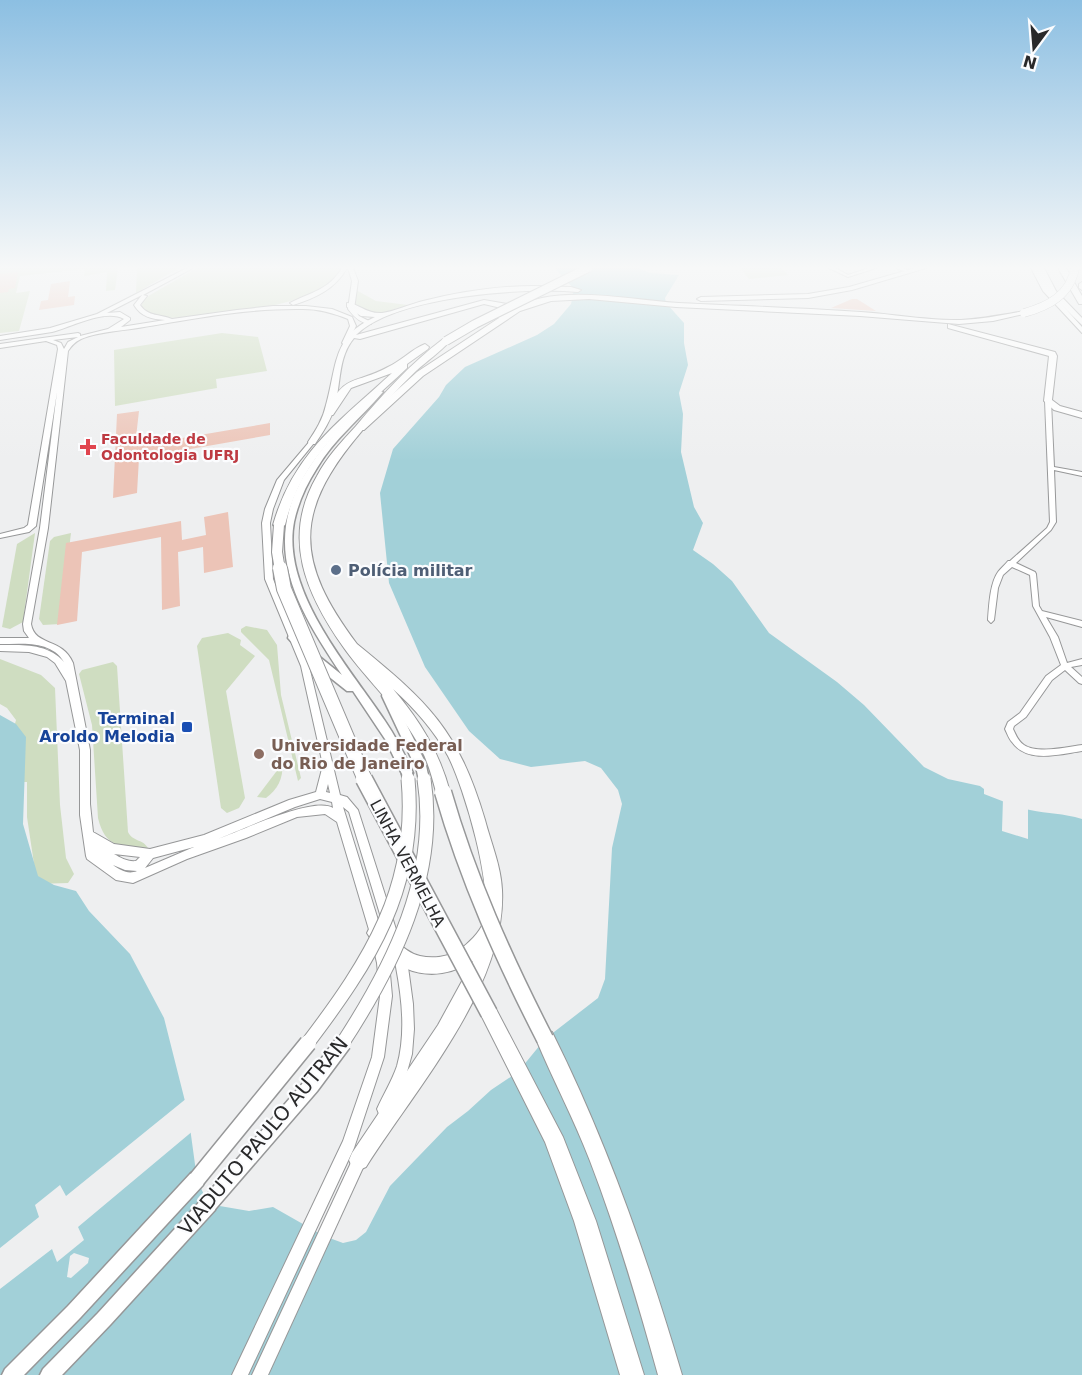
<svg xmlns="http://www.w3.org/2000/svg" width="1082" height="1375" font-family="'DejaVu Sans',sans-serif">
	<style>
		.green { fill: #cfddc1 }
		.water { fill: #a2d0d8 }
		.pier { fill: #eeeff0 }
		.building { fill: #ecc4b7 }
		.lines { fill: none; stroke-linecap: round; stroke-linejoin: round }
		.minor-casing { stroke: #969798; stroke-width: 2 }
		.tertiary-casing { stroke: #969798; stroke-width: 2 }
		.secondary-casing { stroke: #969798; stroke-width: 3 }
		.trunk-casing { stroke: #969798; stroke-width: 2 }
		.motorway-casing { stroke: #969798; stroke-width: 2 }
		.minor { fill: #fff; fill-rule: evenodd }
		.tertiary { fill: #fff; fill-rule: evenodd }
		.secondary { fill: #fff; fill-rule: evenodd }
		.trunk { fill: #fff; fill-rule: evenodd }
		.motorway { fill: #fff; fill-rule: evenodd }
		.secondary-bridge-far2-casing { stroke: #969798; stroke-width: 13; stroke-linecap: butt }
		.secondary-bridge-far1-casing { stroke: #969798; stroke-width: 15; stroke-linecap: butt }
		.secondary-bridge-casing { stroke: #969798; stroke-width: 19; stroke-linecap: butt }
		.trunk-bridge-casing { stroke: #969798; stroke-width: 9; stroke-linecap: butt }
		.motorway-bridge-far3-casing { stroke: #969798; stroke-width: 10; stroke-linecap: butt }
		.motorway-bridge-far2-casing { stroke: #969798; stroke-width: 12; stroke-linecap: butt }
		.motorway-bridge-far1-casing { stroke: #969798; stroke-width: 16; stroke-linecap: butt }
		.motorway-bridge-casing { stroke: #969798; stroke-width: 19; stroke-linecap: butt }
		.secondary-bridge-far2 { stroke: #fff; stroke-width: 10 }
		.secondary-bridge-far1 { stroke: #fff; stroke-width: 13 }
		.secondary-bridge { stroke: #fff; stroke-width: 16 }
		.trunk-bridge { stroke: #fff; stroke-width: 8 }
		.motorway-bridge-far3 { stroke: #fff; stroke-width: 8 }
		.motorway-bridge-far2 { stroke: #fff; stroke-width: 10 }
		.motorway-bridge-far1 { stroke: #fff; stroke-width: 14 }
		.motorway-bridge { stroke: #fff; stroke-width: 16 }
		.health-dot { fill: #e0444e; stroke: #fbfcfe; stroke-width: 2 }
		.service-dot { fill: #5c6f8a; stroke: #fbfcfe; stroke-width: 2 }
		.transit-dot { fill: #1a4fb4; stroke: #fbfcfe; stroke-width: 2 }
		.education-dot { fill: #8d6e63; stroke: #fbfcfe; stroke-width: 2 }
		.labels { text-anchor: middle; stroke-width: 4.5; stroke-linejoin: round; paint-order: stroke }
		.far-health-label { font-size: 14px; font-weight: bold; fill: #be3a42; stroke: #fbfcfe; text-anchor: start }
		.service-label { font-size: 16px; font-weight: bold; fill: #4e5e75; stroke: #fbfcfe; text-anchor: start }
		.transit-label { font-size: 16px; font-weight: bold; fill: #164399; stroke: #fbfcfe; text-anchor: end }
		.education-label { font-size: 16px; font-weight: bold; fill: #785e54; stroke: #fbfcfe; text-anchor: start }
		.street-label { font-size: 16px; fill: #29292a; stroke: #fbfcfe }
		.near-street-label { font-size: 20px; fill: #29292a; stroke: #fbfcfe }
	</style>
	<rect width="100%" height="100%" fill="#eeeff0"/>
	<g class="green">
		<polygon points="0,268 118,268 115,290 106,291 107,272 84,276 85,269 20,276 16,293 30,291 19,331 0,333"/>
		<polygon points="137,268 179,268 136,293"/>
		<path d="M 197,268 L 341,268 C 336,278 328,286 318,291 C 287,307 198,321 162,317 C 153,316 148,313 141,308 L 143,300 L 150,295 Z"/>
		<polygon points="740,268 782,268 788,275 749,279"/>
		<polygon points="356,290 376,301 408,305 375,315 355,305"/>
		<polygon points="222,333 258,337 267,371 216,379 217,388 115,406 114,350"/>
		<polygon points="35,533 23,622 10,629 2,627 17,544"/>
		<polygon points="71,533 60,624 43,625 39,619 50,541 54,537"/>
		<polygon points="246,626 267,630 277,645 281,695 301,778 298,781 269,660 241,632 241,629"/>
		<polygon points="228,633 241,640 240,645 255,656 226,691 245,798 239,808 227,813 221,808 197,646 202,638"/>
		<polygon points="0,659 41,675 55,688 60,805 66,858 74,874 68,883 37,884 27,817 27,782 11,782 7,753 16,720 7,708 0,704"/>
		<path d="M 113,662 L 117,666 L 128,832 C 133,842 143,839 148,848 C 121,847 105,848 98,818 L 92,725 L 79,674 L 82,670 Z"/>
		<path d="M 282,764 C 284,778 277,790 266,798 L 257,797 Z"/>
	</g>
	<path class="water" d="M 555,268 L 637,268 L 651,273 L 679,275 L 665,298 L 666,303 L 684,323 L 684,343 L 688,365 L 679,393 L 683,414 L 681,452 L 694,507 L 703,523 L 693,550 L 713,564 L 732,581 L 769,633 L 837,682 L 864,705 L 924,767 L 948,779 L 980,786 L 984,789 L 984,794 C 999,800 1014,806 1030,810 C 1048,814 1063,813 1082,819 L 1082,1375 L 0,1375 L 0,715 L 16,724 L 26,737 L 23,824 L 38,876 L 54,885 L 76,891 L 89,911 L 130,954 L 164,1018 L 188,1113 L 197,1179 L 208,1204 L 249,1211 L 273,1207 L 324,1236 L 343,1243 L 356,1240 L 366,1232 L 390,1186 L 447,1127 L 468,1111 L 491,1090 L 518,1072 L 545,1039 L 598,998 L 605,979 L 612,848 L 622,804 L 618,790 L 601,768 L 585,761 L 531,767 L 500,759 L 469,731 L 425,667 L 389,583 L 380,493 L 393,449 L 439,397 L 446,385 L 465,367 L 537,335 L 554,324 L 571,304 L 574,289 Z"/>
	<g class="pier">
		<polygon points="1003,798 1028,806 1028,839 1002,831"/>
		<polygon points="187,1098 194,1130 78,1227 84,1240 57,1262 52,1249 0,1289 0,1248 39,1217 35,1205 60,1185 66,1196"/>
		<polygon points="74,1253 89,1258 88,1263 71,1278 67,1277 70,1256"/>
	</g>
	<g class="building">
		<polygon points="18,272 15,288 9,289 8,292 0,293 0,274"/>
		<polygon points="70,281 68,297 75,296 74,305 39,310 41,301 48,300 51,284"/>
		<polygon points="852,299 857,299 876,311 831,308"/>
		<polygon points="139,411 135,446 270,423 270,435 139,458 137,493 113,498 117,414"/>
		<polygon points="228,512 233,567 204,573 203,547 178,552 180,606 162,610 161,537 82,552 77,621 57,625 66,543 181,521 182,540 206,535 204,517"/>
	</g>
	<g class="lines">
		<g class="minor-casing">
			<g id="minor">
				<polygon points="829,268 835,268 848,275 869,268 876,268 848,277"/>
				<polygon points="897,268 903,268 911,272 908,273"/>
				<path d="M 1048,399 L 1051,401 L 1054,467 L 1082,472 L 1082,476 L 1054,470 L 1056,522 L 1051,530 L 1016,563 L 1035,572 L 1036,574 L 1039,606 L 1042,611 L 1082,621 L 1082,627 L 1046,617 L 1058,637 L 1067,663 L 1082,659 L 1082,665 L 1071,667 L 1082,677 L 1082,684 L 1079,683 L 1065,670 L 1052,680 L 1026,717 L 1014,726 L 1013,729 C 1016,735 1018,741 1024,745 C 1038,754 1066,747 1082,745 L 1082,751 C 1060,754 1027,764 1012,742 C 1009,739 1007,733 1005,729 L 1008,722 L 1020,713 L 1046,676 L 1061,665 L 1050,637 L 1033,606 L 1030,575 L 1012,567 L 1003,575 L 998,588 L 994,620 L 991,623 L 988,620 C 989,606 990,583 998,572 C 1001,568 1005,565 1008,561 L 1010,561 L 1047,528 L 1050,522 L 1045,401 Z"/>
			</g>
		</g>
		<g class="tertiary-casing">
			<g id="tertiary">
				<path d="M 187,268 L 193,268 L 143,295 L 147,296 L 140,305 C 148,317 161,314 172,319 L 237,310 L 273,306 L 306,306 L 332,309 L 352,317 L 356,326 L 348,343 L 345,345 L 342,343 L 350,326 L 348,319 C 333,313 319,309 303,309 C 250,308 197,318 144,327 C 123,331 101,331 81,339 C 75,342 72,345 68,351 L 48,528 L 31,624 C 35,647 62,637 73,663 L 90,750 L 90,804 L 93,832 L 114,844 L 150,849 L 204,835 L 289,800 L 316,792 L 323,765 L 301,666 L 265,579 L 262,523 L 265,509 L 277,480 L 310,441 L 314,441 L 314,443 L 284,480 L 273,509 L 270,523 L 273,579 L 309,666 L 340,795 L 347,797 L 358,810 L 408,967 L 413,1004 L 414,1029 L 412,1054 L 407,1072 L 389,1114 L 384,1116 L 379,1114 L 377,1109 C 383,1095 392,1081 397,1066 C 406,1034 402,999 396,967 L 349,812 L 343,807 L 382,933 L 389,963 L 392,996 L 384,1057 L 354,1148 L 248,1375 L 232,1375 L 343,1141 L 372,1057 L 380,996 L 377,963 L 370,933 L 337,822 L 325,814 L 297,817 L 246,838 L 187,859 L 133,883 L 116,880 L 87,859 L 86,856 L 80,815 L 80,750 L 66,681 L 55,663 L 47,657 L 29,652 L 0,651 L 0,645 C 22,645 48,643 64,662 C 51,640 22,644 0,644 L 0,638 L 29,638 L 24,631 L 23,624 L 40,528 L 57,392 L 36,526 L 29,532 L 0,538 L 0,534 L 24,528 L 28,525 L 58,349 L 57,345 L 46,341 L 0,348 L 0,344 L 78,333 L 80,334 L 80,336 L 108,329 L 124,319 C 106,308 71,327 52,332 C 35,335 17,337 0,340 L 0,336 L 50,328 L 97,314 ZM 142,295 L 134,305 C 141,317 152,319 165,320 L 121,327 L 130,320 L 130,318 L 120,312 L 107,313 ZM 78,337 L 68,342 L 64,349 L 61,343 L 53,340 ZM 328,784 L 330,793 L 326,792 ZM 320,799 L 332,802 L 333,808 C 313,796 241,831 218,839 L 295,807 ZM 194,847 L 145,868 L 153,858 ZM 114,854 L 140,857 L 136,861 C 128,862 121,858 114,854 ZM 113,865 L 125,870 L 137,871 C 128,875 120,870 113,865 Z"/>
				<path d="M 342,268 L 347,268 C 335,289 316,298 293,305 L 290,303 C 311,292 329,290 342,268 Z"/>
				<path d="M 348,268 L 353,268 L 358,281 L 354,309 L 359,316 L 371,322 L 371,324 C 361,324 354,317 348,309 L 352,281 Z"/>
				<polygon points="360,1152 365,1154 367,1159 268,1375 252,1375 355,1154"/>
			</g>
		</g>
		<g class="secondary-casing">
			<g id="secondary">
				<path d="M 376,390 L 383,392 C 361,418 334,439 317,468 C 306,485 298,503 294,522 C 281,591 349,667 385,721 C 396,737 405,755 413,773 L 411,776 L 407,778 L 403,776 L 385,739 L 353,691 L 347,691 L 308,660 L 288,638 L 289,635 L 297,635 L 316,654 L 342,675 C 296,606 258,544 310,466 C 328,438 354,415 376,390 Z"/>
				<polygon points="387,692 391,693 427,766 425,769 421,771 417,769 415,766 382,696 383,693"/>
				<polygon points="197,1171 203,1173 205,1179 203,1185 80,1318 24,1375 2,1375 5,1369 68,1306 191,1173"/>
				<polygon points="209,1196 215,1198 217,1204 215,1210 110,1325 62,1375 40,1375 43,1369 98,1313 203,1198"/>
			</g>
		</g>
		<g class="trunk-casing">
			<g id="trunk">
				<polygon points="915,268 926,268 852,290 808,298 701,301 697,299 701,297 808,294 849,287"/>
				<polygon points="1031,268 1037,268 1048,289 1082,327 1082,333 1043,291"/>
				<polygon points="1082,282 1082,290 1079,288 1079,284"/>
				<path d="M 534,286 L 571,287 L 581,290 L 578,292 C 525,287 395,296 356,335 L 484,300 L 507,304 L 509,311 C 552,282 629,300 679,303 C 739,306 800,308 861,312 C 894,314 928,321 961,320 C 982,319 1003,315 1024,311 L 1028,313 L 993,321 L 959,324 L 860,316 L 676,307 L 589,299 L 551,301 L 520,311 L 423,376 L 364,430 L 358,430 L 358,426 L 417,372 L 499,318 L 495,316 L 502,310 L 501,308 L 484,304 L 360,339 L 354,338 C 338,357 341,383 335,406 C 331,420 323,432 315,444 L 309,444 L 308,442 C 316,430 323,419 326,405 C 337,366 332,336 375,317 L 361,316 L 347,307 L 347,303 C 358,303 366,314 382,313 C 392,312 411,304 423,301 C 459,292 497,286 534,286 Z"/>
				<polygon points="948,324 1055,352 1057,356 1052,400 1060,406 1082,412 1082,418 1054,410 1044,401 1049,356 948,328"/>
			</g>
		</g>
		<g class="motorway-casing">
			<g id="motorway">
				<polygon points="1036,268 1044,268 1056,291 1082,318 1082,325 1050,294"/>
				<polygon points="1058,268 1066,268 1082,296 1082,304 1079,304"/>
				<path d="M 443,339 L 450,341 C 440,352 427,361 416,371 C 396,390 378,411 361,432 C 293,512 295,561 357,644 C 428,702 458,729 485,820 C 491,843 501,866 502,890 C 507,986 415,1089 366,1167 L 359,1170 L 352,1167 L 349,1160 L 352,1153 L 438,1025 L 473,961 C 443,980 408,979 382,951 C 377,946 371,940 367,933 L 370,927 L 376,925 C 393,932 401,952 420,956 C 433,959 448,957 459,950 C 468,944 480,932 483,923 C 495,891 464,787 448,756 C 434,730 414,708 393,689 C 420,721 439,751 450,792 L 448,797 L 443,798 L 438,797 L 436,792 C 432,777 428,762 421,749 C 402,711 368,682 344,648 C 306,594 281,538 317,476 C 327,457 342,441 356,426 C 383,394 410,364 443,339 Z"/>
				<path d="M 425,344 L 429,347 L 428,349 L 407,364 L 407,368 C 354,419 304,449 285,525 L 283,528 L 275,528 L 273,525 C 294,452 339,422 392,373 L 351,388 L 333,415 L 327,415 L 325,413 C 347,371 353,386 388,367 C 401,361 412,349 425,344 Z"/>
				<polygon points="489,1004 495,1007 563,1137 596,1221 644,1375 620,1375 574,1221 545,1142 480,1013 483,1007"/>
				<path d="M 545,1030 L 552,1032 C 607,1142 647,1257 682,1375 L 658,1375 C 638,1303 617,1231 590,1161 C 574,1119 553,1080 536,1039 L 538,1032 Z"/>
			</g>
		</g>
		<use href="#minor" class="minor"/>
		<use href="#tertiary" class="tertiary"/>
		<use href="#secondary" class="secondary"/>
		<use href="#trunk" class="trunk"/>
		<use href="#motorway" class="motorway"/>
		<g class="secondary-bridge-far2-casing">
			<g id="secondary-bridge-far2">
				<polyline points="421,766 424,780"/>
				<polyline points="407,773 408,780"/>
			</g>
		</g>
		<g class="secondary-bridge-far1-casing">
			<g id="secondary-bridge-far1">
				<path d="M 307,1044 C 370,961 418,887 408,779"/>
				<path d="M 342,1044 C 393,966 439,875 424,779"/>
			</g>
		</g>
		<g class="secondary-bridge-casing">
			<g id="secondary-bridge">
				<polyline points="197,1179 308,1043"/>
				<polyline points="209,1204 311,1086 343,1043"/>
			</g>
		</g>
		<g class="trunk-bridge-casing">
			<path id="trunk-bridge" d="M 1024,313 C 1049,306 1070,295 1075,268"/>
		</g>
		<g class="motorway-bridge-far3-casing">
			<polyline id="motorway-bridge-far3" points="446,341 475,324 588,268"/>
		</g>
		<g class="motorway-bridge-far2-casing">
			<polyline id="motorway-bridge-far2" points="279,525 277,552 280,570"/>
		</g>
		<g class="motorway-bridge-far1-casing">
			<polyline id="motorway-bridge-far1" points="280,568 284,589 365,780"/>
		</g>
		<g class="motorway-bridge-casing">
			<g id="motorway-bridge">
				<polyline points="364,779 489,1013"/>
				<path d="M 443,792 C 468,879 504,959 545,1039"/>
			</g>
		</g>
		<use href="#secondary-bridge-far2" class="secondary-bridge-far2"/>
		<use href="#secondary-bridge-far1" class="secondary-bridge-far1"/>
		<use href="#secondary-bridge" class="secondary-bridge"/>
		<use href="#trunk-bridge" class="trunk-bridge"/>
		<use href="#motorway-bridge-far3" class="motorway-bridge-far3"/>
		<use href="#motorway-bridge-far2" class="motorway-bridge-far2"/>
		<use href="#motorway-bridge-far1" class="motorway-bridge-far1"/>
		<use href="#motorway-bridge" class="motorway-bridge"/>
	</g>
	<linearGradient id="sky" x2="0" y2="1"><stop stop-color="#8cbfe2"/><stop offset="0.58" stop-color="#f7f8f8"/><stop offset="1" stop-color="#f7f8f8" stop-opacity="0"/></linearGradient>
	<rect width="1082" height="461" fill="url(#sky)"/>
	<path class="health-dot" d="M85 438h6v6h6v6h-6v6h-6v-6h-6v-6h6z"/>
	<circle class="service-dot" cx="336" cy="570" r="6"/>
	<rect class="transit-dot" x="181" y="721" width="12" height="12" rx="3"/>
	<circle class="education-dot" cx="259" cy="754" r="6"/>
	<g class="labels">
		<g class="far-health-label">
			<text x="101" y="444">Faculdade de<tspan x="101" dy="16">Odontologia UFRJ</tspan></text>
		</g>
		<g class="service-label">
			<text x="348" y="576">Polícia militar</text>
		</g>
		<g class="transit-label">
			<text x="175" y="724">Terminal<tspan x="175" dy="18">Aroldo Melodia</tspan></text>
		</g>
		<g class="education-label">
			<text x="271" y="751">Universidade Federal<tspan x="271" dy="18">do Rio de Janeiro</tspan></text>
		</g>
		<g class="street-label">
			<text transform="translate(408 863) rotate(62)" y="6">LINHA VERMELHA</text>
		</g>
		<g class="near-street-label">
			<text transform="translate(263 1136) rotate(-50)" y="7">VIADUTO PAULO AUTRAN</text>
		</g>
	</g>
	<g transform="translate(1034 48) rotate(196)" stroke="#fbfcfe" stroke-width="4.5" paint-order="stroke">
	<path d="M0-4.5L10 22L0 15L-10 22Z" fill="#29292a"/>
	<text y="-9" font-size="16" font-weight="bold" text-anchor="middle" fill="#29292a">N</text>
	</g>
</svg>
